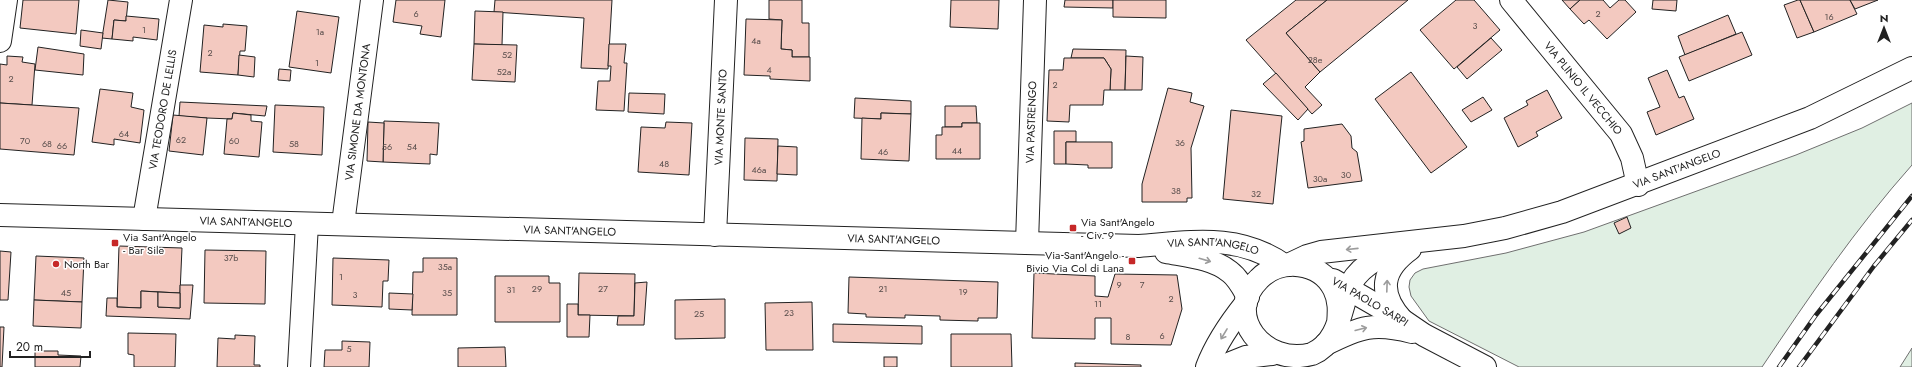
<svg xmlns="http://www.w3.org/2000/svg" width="1912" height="367" font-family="Jost,sans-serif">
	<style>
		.grass { fill: #e0efe3; stroke: #6f6f6f }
		.building { fill: #f3c9c0; stroke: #222 }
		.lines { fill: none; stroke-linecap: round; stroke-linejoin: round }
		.minor-casing { stroke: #222; stroke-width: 24 }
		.tertiary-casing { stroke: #222; stroke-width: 24 }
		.minor { stroke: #fff; stroke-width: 22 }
		.tertiary { stroke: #fff; stroke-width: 22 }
		.rail-casing { stroke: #222; stroke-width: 4.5 }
		.rail { stroke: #fff; stroke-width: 3; stroke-dasharray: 9; stroke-linecap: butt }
		.oneway { stroke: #9c9c9c }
		.poi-dot { fill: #c62828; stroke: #fff; stroke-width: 1.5 }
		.labels { text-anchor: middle; stroke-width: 3; stroke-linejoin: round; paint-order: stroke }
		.number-label { font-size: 9px; fill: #564c4a }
		.street-label { font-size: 11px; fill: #222; stroke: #fff }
		.poi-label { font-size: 11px; fill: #222; stroke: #fff; text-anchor: start }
	</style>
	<rect width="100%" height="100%" fill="#fff"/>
	<g class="grass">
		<path d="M 1912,103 L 1912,165 C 1856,228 1809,297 1762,367 L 1519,367 L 1429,321 L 1411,296 L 1409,287 L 1410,280 L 1415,273 L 1423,269 L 1506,253 L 1584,232 L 1796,155 L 1862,128 Z"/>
		<polygon points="1912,348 1912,367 1900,367"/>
	</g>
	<g class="building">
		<polygon points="23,0 79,0 76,34 20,28"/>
		<polygon points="108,0 128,2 126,21 114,20 112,39 102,38"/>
		<polygon points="396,0 445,0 441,37 420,34 422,26 393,22"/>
		<polygon points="495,0 612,0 608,69 581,68 584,18 494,12"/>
		<polygon points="769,0 802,0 802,23 809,23 809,57 792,57 792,50 781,49 782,20 769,19"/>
		<polygon points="951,0 999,0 998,29 950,27"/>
		<polygon points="1065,0 1113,0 1113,8 1064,7"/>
		<polygon points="1113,0 1166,0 1166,18 1113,17"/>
		<polygon points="1296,0 1327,0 1286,33 1320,72 1305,87 1322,105 1312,114 1246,40"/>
		<polygon points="1327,0 1408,0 1320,72 1286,33"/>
		<polygon points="1456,0 1474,0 1500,30 1454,69 1420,30"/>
		<polygon points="1562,0 1580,0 1570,9"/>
		<polygon points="1580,0 1603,0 1610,8 1619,0 1625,0 1636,12 1607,39 1589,20 1584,24 1570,9"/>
		<polygon points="1653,0 1677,0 1676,11 1652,9"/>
		<polygon points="1798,0 1800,0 1814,32 1797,38 1784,5"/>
		<polygon points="1800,0 1850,0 1857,14 1814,32"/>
		<polygon points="1850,0 1878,0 1855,9"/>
		<polygon points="297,11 339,17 331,73 289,67"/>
		<polygon points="475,11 503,12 502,45 474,44"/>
		<polygon points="1728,15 1736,34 1685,55 1678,36"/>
		<polygon points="126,16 159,19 157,40 133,37 133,41 112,39 114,20 126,21"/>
		<polygon points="746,19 782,20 781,49 792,50 792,57 810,57 810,81 770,79 770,76 744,75"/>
		<polygon points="223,24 247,26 245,51 240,51 238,75 200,72 204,25 223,27"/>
		<polygon points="81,30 103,33 101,49 80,46"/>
		<polygon points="1742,32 1752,55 1689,81 1679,57"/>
		<polygon points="1491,38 1502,50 1467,79 1457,67"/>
		<polygon points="474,44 517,45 515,82 472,80"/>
		<polygon points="609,44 626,44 624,63 627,63 624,111 596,110 598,81 610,81 611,66 608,66"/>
		<polygon points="38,47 84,54 83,75 35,70"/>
		<polygon points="1073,49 1126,50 1125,90 1110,90 1111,69 1104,58 1071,58"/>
		<polygon points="239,55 255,57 254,77 238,75"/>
		<polygon points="7,56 23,57 22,62 35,64 32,105 0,103 0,64 7,65"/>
		<polygon points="1126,56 1143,57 1142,90 1125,90"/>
		<polygon points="1064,58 1104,58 1111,69 1110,90 1104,90 1103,105 1070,105 1069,122 1047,121 1049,70 1063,70"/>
		<polygon points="279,69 291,70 290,81 278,80"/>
		<polygon points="1667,70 1679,98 1684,96 1694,119 1656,135 1647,112 1660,107 1648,78"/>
		<polygon points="1411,72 1467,147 1431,173 1375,99"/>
		<polygon points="1276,73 1308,109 1298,120 1263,84"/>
		<polygon points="1168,88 1192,93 1190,102 1204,106 1191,148 1192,198 1187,198 1187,202 1142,202 1142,184"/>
		<polygon points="100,89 133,93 131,107 144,110 140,143 114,139 114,145 92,142"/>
		<polygon points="1547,90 1562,118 1536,132 1538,136 1518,147 1504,118 1528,105 1526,101"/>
		<polygon points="629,93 665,94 664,114 628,112"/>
		<polygon points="1483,97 1492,110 1471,122 1462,110"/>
		<polygon points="855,98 911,101 911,114 881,113 881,119 854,118"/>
		<polygon points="180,102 267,106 265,116 233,113 232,119 207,118 179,116"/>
		<polygon points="0,103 79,108 74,155 0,149"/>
		<polygon points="275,105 324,107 322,155 273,152"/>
		<polygon points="945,106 976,106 977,123 962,123 962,127 945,127"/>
		<polygon points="1231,110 1282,116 1273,204 1223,199"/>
		<polygon points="233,113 251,115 251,121 262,122 259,157 224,154 227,119 232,119"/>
		<polygon points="881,113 911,114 909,161 861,159 862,118 881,119"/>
		<polygon points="173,115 207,118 203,155 169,151"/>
		<polygon points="384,121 439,123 437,155 430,154 430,164 383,162"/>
		<polygon points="368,122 384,123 383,162 367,161"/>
		<polygon points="666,122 692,123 689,175 638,172 641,127 665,128"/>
		<polygon points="962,123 980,123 980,159 936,159 936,135 942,135 942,127 962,127"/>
		<polygon points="1342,124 1351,136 1352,148 1357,152 1362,181 1308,188 1301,142 1304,141 1304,129"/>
		<polygon points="1054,131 1076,131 1076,142 1066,142 1066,164 1054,164"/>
		<polygon points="745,138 778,139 777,181 744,180"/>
		<polygon points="1066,142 1112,142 1112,168 1088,168 1088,165 1066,164"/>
		<polygon points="778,146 797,147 797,175 777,174"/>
		<polygon points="1627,217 1631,228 1619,234 1614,223"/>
		<polygon points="119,246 182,248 180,293 141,291 141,308 117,307"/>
		<polygon points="205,250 266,251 265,304 204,303"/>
		<polygon points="0,251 11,252 8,300 0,300"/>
		<polygon points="36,256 84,258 82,302 34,300"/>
		<polygon points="333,258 389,260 388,281 383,281 382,307 332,305"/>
		<polygon points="423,258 457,258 457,315 412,315 413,272 423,272"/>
		<polygon points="579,273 635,274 634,316 578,315"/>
		<polygon points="1034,273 1095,276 1095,296 1108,297 1115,274 1177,275 1182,309 1171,345 1111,344 1111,318 1095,318 1095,339 1032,338"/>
		<polygon points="495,276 549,276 549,283 560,283 560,322 495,322"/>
		<polygon points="849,277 998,282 997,318 978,318 978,321 940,320 940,316 905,315 905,318 866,317 866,314 848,313"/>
		<polygon points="647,282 644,325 617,325 618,316 634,316 635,283"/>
		<polygon points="180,285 193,285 190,319 106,316 107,298 117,298 117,307 141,308 141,291 158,292 158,307 180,308"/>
		<polygon points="158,292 180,293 180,308 158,307"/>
		<polygon points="389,293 413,294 412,310 389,309"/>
		<polygon points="725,299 725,338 675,339 675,300"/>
		<polygon points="34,300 82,302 81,328 33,326"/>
		<polygon points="812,302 813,350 766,350 765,303"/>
		<polygon points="567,304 578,304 578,315 590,315 589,337 567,337"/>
		<polygon points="833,324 922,326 922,344 833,342"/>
		<polygon points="0,327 4,327 2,367 0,367"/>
		<polygon points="128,333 176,334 175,367 134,367 134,355 128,354"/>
		<polygon points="951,334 1011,334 1012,367 951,367"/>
		<polygon points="235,335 255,336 254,365 260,365 260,367 217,367 218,338 235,339"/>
		<polygon points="342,341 370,342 369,367 324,367 325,350 342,350"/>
		<polygon points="505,347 506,367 458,367 458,348"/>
		<polygon points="35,351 58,351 58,355 81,356 80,367 35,367"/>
		<rect x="884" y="357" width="13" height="10"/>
		<polygon points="1075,363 1141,365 1141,367 1075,367"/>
	</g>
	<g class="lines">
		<g class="minor-casing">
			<g id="minor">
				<path id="s1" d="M 1511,0 L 1621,134 L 1632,158 L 1638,185"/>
				<polyline points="0,41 6,0"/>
				<path id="s2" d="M 144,219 L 181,0"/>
				<path id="s3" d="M 343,224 L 372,0"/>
				<path id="s4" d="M 715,235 L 726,0"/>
				<path id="s5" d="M 1027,243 L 1035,0"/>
				<path id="s6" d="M 1333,280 L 1402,320 L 1424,335 L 1485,367"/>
				<path d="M 1326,344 C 1360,327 1374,322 1412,332"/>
				<polyline points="299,367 307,224"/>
				<path d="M 1207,367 C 1216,343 1230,323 1246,303"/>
				<polyline points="1221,367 1246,357 1272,354"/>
			</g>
		</g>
		<g class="tertiary-casing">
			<g id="tertiary">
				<path id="s7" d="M 0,215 L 1139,246 C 1192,242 1238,233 1284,265"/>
				<path d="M 1166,252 C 1187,256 1213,258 1230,272 C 1238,278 1243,288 1248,297"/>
				<path id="s8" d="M 1288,265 L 1307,256 L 1321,252 L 1464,236 L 1505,228 L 1562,212 L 1810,118 L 1912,68"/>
				<path d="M 1402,320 C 1378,293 1381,270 1410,249"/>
				<path d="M 1338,325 C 1339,312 1340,301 1334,289 C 1320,261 1280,257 1259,279 C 1222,315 1264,367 1312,354 C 1338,343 1340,313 1348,290 C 1355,270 1378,255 1399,251"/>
			</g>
		</g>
		<use href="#minor" class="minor"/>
		<use href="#tertiary" class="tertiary"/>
		<g class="rail-casing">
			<g id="rail">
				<polyline points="1779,367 1816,315 1912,196"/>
				<polyline points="1799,367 1874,266 1912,220"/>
			</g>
		</g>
		<use href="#rail" class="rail"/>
	</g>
	<defs><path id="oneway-shaft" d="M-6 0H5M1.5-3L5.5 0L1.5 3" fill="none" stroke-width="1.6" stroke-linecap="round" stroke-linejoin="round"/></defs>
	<g class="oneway">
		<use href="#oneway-shaft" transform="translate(1352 249) rotate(174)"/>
		<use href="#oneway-shaft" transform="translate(1205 260) rotate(16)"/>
		<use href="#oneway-shaft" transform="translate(1387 286) rotate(-88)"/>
		<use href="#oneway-shaft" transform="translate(1361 329) rotate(-14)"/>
		<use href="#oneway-shaft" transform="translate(1224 334) rotate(121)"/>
	</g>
	<g class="poi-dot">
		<rect x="1069" y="224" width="8" height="8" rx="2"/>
		<rect x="111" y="239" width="8" height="8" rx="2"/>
		<rect x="1128" y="257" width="8" height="8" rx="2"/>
		<circle cx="56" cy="264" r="4"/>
	</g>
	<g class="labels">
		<g class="number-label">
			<text x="416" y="17">6</text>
			<text x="1598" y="17">2</text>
			<text x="1829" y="20">16</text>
			<text x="1475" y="29">3</text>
			<text x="144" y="33">1</text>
			<text x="320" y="35">1a</text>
			<text x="756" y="44">4a</text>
			<text x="210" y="56">2</text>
			<text x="507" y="58">52</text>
			<text x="1315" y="63">28e</text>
			<text x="317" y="66">1</text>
			<text x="769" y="73">4</text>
			<text x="504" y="75">52a</text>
			<text x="11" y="82">2</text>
			<text x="1055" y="88">2</text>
			<text x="124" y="137">64</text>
			<text x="181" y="143">62</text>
			<text x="25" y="144">70</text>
			<text x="234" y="144">60</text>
			<text x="1180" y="146">36</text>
			<text x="47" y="147">68</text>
			<text x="294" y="147">58</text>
			<text x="62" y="149">66</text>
			<text x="387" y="150">56</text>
			<text x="412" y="150">54</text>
			<text x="957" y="154">44</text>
			<text x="883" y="155">46</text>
			<text x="664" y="167">48</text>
			<text x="759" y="173">46a</text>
			<text x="1346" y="178">30</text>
			<text x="1320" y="182">30a</text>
			<text x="1176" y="194">38</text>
			<text x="1256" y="197">32</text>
			<text x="231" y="261">37b</text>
			<text x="445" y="270">35a</text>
			<text x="341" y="280">1</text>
			<text x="1119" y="288">9</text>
			<text x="1142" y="288">7</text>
			<text x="537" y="292">29</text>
			<text x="603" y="292">27</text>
			<text x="883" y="292">21</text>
			<text x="511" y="293">31</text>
			<text x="963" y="295">19</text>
			<text x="66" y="296">45</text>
			<text x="447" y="296">35</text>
			<text x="355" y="298">3</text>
			<text x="1171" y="302">2</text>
			<text x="1098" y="307">11</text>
			<text x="789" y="316">23</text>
			<text x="699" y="317">25</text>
			<text x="1162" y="339">6</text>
			<text x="1128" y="340">8</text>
			<text x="349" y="352">5</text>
		</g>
		<g class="street-label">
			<text dy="4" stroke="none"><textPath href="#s1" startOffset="114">VIA PLINIO IL VECCHIO</textPath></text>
			<text dy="4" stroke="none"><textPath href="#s2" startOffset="111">VIA TEODORO DE LELLIS</textPath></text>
			<text dy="4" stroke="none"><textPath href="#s3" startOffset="113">VIA SIMONE DA MONTONA</textPath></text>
			<text dy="4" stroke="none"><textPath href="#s4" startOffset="118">VIA MONTE SANTO</textPath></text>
			<text dy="4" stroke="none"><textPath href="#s5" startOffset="121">VIA PASTRENGO</textPath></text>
			<text dy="4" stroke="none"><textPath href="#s8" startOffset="403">VIA SANT'ANGELO</textPath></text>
			<text dy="4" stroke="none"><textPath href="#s7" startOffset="246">VIA SANT'ANGELO</textPath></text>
			<text dy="4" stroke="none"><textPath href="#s7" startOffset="570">VIA SANT'ANGELO</textPath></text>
			<text dy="4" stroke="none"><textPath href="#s7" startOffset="894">VIA SANT'ANGELO</textPath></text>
			<text dy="4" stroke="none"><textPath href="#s7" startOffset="1214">VIA SANT'ANGELO</textPath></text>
			<text dy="4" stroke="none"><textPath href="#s6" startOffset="43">VIA PAOLO SARPI</textPath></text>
		</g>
		<g class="poi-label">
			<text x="1081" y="226">Via Sant'Angelo<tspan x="1081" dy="13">- Civ. 9</tspan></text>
			<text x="123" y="241">Via Sant'Angelo<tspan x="123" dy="13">- Bar Sile</tspan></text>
			<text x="1124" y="259" text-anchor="end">Via Sant'Angelo -<tspan x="1124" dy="13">Bivio Via Col di Lana</tspan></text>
			<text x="64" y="268">North Bar</text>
		</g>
	</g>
	<g transform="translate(1884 28)" stroke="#ffffff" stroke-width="3" paint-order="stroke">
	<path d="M0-3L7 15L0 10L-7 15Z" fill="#222222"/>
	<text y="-6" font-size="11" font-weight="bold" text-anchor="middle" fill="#222222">N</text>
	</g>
	<path d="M10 351v6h80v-6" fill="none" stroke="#222222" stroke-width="2"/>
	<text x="16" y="351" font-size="12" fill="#222222" stroke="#ffffff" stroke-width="3" paint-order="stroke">20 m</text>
</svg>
